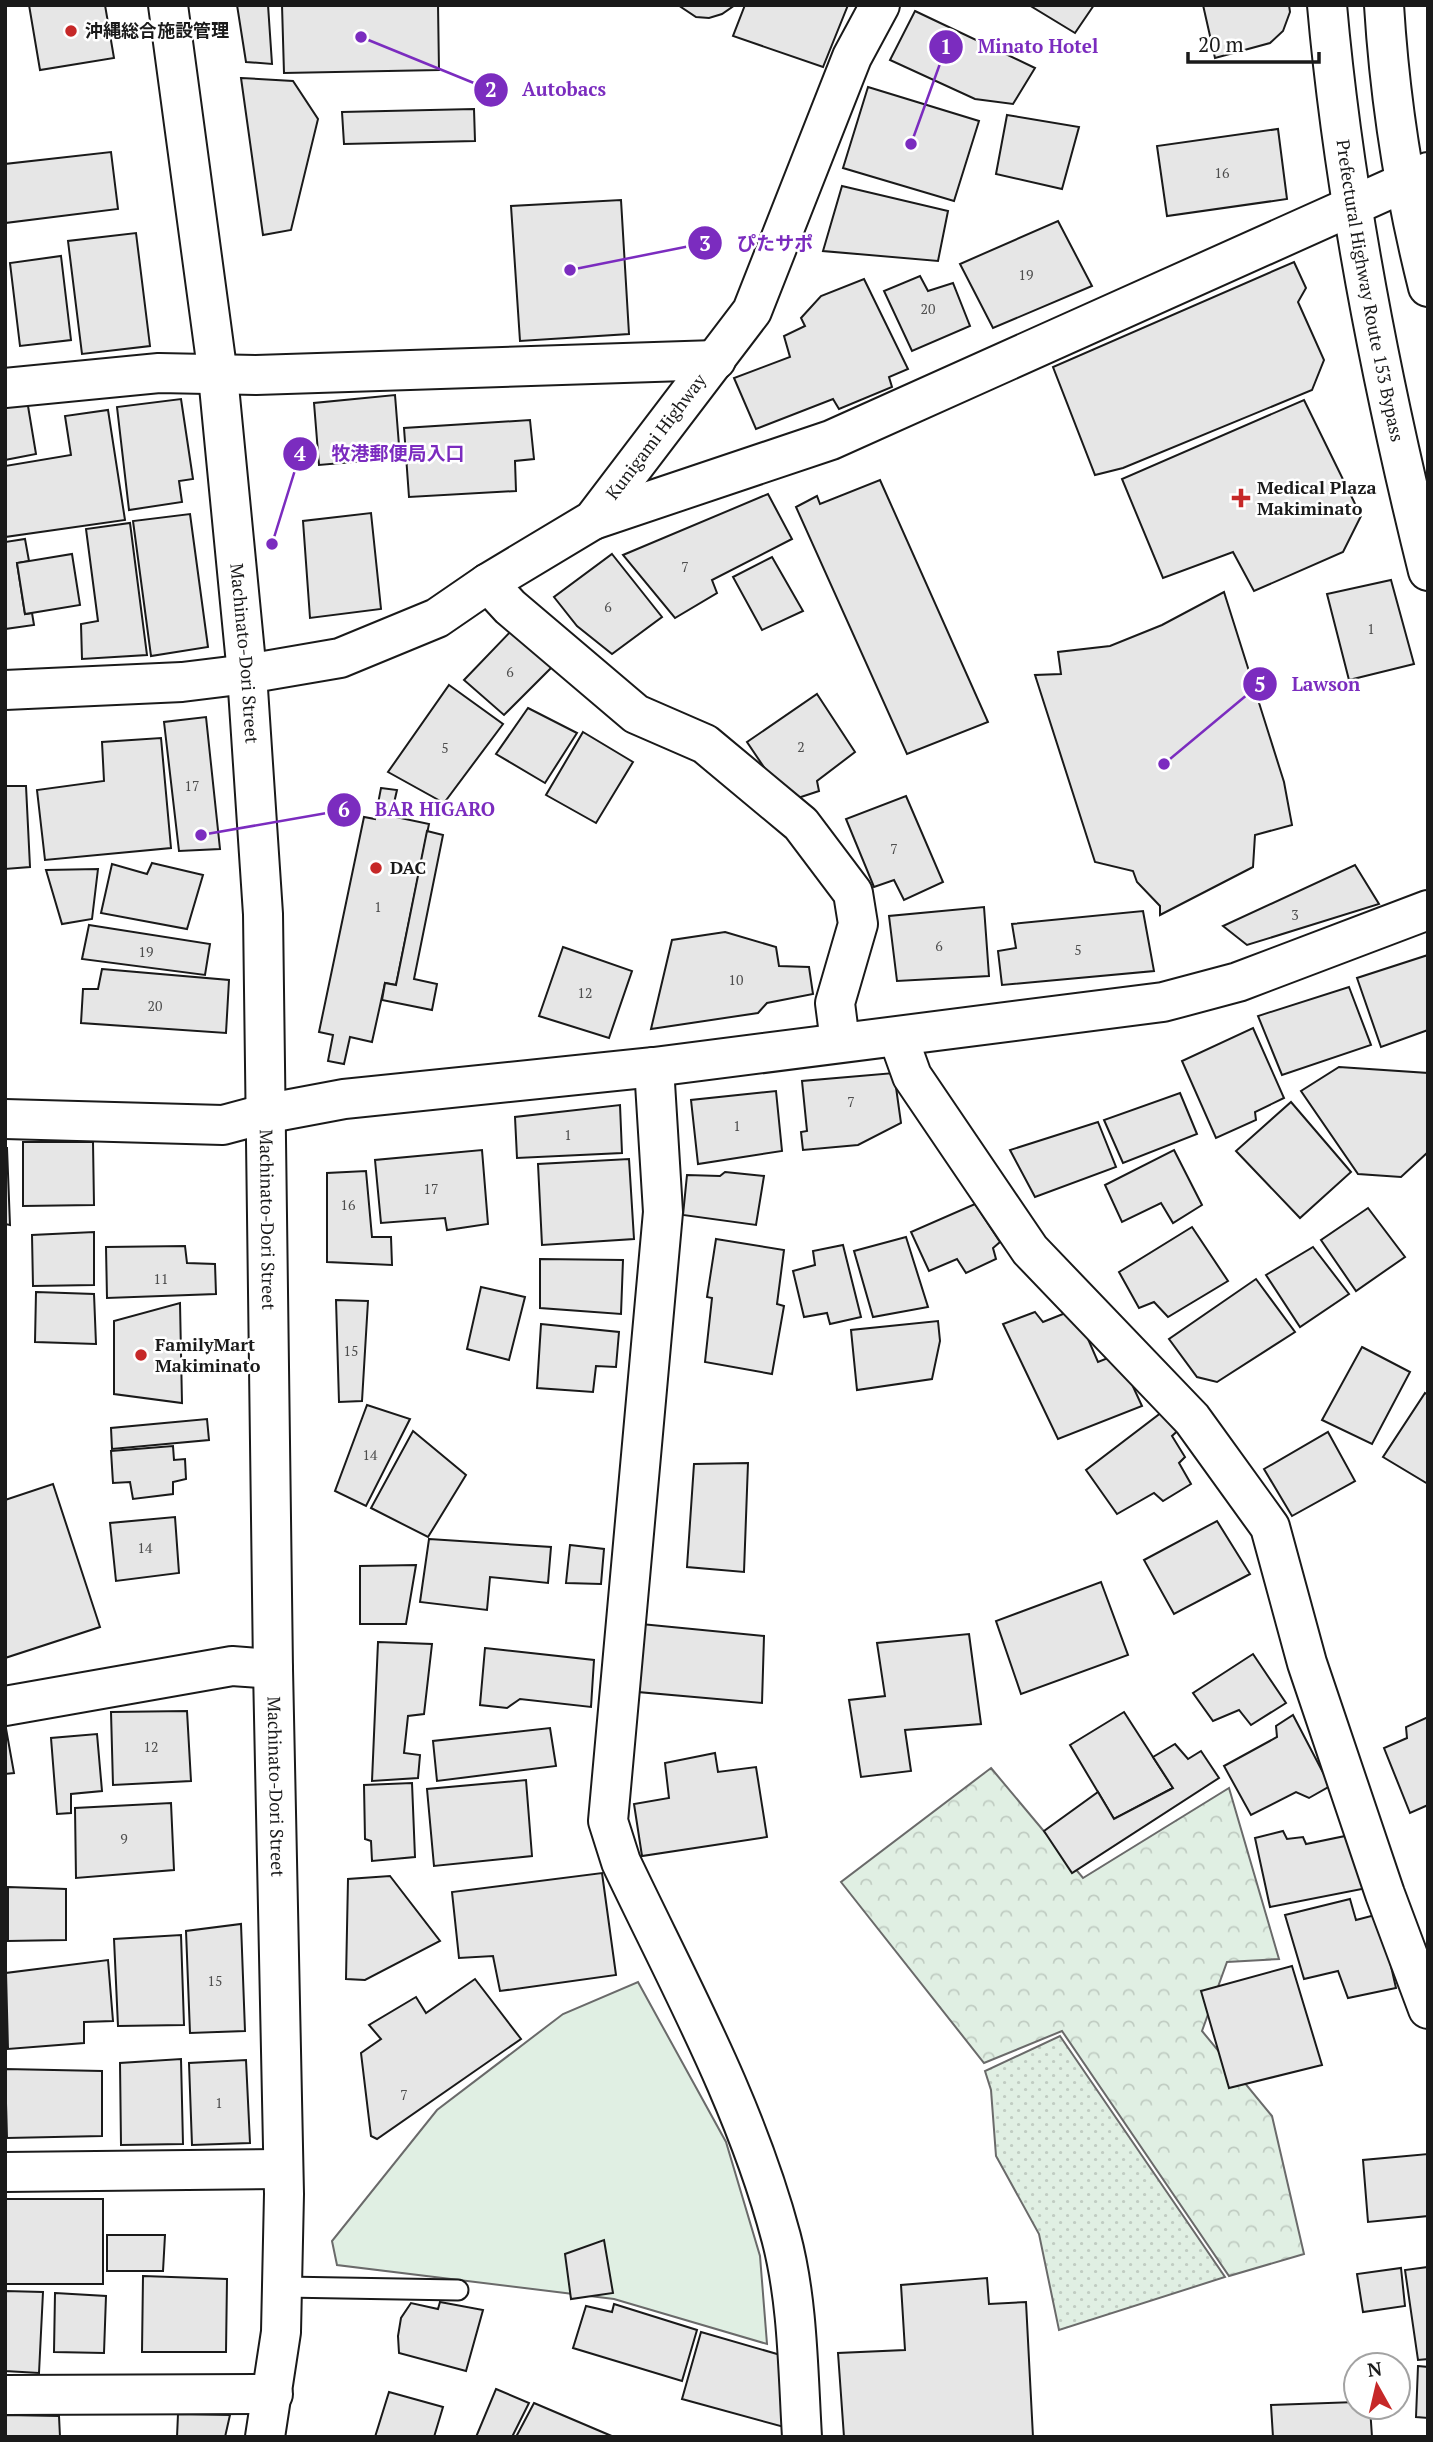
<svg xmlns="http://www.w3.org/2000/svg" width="1433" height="2442" font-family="'PT Serif','Noto Sans JP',serif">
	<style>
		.grass { fill: url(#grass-dots); stroke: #6a6a6a; stroke-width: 2 }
		.forest { fill: url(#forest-crowns); stroke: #6a6a6a; stroke-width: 2 }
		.green { fill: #e0efe3; stroke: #6a6a6a; stroke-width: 2 }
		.building { fill: #e6e6e6; stroke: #1a1a1a; stroke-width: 2 }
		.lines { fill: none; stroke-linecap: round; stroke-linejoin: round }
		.lane-casing { stroke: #1a1a1a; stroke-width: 23 }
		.street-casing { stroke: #1a1a1a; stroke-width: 42 }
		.secondary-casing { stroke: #1a1a1a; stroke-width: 42 }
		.lane { stroke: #fff; stroke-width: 19 }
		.street { stroke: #fff; stroke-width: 38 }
		.secondary { stroke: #fff; stroke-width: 38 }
		.poi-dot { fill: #c62828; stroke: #fff; stroke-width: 2.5 }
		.labels { text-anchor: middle; stroke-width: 5; stroke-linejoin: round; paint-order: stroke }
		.number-label { font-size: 14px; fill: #4d4d4d }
		.poi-label { font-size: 18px; font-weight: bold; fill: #1a1a1a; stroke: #fff; text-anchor: start }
		.street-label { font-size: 18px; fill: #1a1a1a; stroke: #fff }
		.leader { fill: none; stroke: #7b2cbf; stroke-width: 2.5 }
		.callout-dot { fill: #7b2cbf; stroke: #fff; stroke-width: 2.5 }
		.mark-label { font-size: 21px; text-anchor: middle; font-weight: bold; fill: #fff }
		.callout-label { font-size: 19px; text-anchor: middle; font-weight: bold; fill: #7b2cbf; stroke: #fff; stroke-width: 5; stroke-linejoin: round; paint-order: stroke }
	</style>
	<defs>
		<pattern id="grass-dots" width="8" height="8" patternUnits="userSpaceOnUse" patternTransform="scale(1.75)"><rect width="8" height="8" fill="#e0efe3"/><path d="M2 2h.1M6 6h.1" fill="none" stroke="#c0ccc2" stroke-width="1.8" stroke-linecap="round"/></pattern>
		<pattern id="forest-crowns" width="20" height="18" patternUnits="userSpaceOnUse" patternTransform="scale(1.75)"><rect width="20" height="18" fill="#e0efe3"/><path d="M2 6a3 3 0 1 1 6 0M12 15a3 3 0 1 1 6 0" fill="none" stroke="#c0ccc2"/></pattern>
	</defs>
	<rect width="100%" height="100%" fill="#fff"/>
	<polygon class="grass" points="1060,2036 1225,2277 1059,2330 1039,2234 996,2156 991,2090 985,2071"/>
	<polygon class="forest" points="991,1768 1083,1878 1229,1788 1279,1959 1227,1962 1202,2031 1272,2116 1304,2254 1229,2276 1062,2031 984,2063 841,1882"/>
	<polygon class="green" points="638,1982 726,2142 760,2256 767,2344 614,2299 337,2265 332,2241 437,2110 563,2014"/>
	<g class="building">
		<polygon points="29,5 105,5 114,58 40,70"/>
		<polygon points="237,5 268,5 272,64 246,62"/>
		<polygon points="282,5 438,5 439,70 284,73"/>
		<polygon points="678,5 735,5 722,14 709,18 696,17"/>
		<polygon points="745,5 848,5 823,67 733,36"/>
		<polygon points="1029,5 1094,5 1075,33"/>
		<polygon points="1203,5 1289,5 1290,12 1283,31 1270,43 1215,58"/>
		<polygon points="915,11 1035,68 1013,104 975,99 890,60"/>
		<polygon points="241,78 293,81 318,119 291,230 263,235"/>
		<polygon points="868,87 979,121 954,201 843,168"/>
		<polygon points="474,109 475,141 344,144 342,112"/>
		<polygon points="1007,115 1079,127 1062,189 996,174"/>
		<polygon points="1278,129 1287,199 1167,216 1157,146"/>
		<polygon points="111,152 118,209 5,223 5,164"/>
		<polygon points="842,186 948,211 938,261 823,251"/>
		<polygon points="621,200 629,334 520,341 511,206"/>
		<polygon points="1058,221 1092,286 993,328 960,264"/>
		<polygon points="136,233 150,346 82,354 68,241"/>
		<polygon points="61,256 71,340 20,346 10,263"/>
		<polygon points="1294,262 1306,288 1298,302 1324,360 1312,390 1123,468 1095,475 1053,367"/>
		<polygon points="920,276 928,291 953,283 970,326 912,351 884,291"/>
		<polygon points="864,279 908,369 889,377 892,387 839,409 833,399 756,429 734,378 790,357 784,336 805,326 801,318 821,296"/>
		<polygon points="395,395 400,458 319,465 314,403"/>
		<polygon points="181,399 193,479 179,481 182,502 129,510 117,407"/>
		<polygon points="27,400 36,454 5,460 5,403"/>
		<polygon points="1304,400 1361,516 1343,552 1254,591 1233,552 1163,578 1122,479"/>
		<polygon points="108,410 125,520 5,537 5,466 71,455 65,416"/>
		<polygon points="530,420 534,459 515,461 516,491 409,497 404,428"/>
		<polygon points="880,480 988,722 907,754 796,507 817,496 820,504"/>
		<polygon points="768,494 792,539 712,580 717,593 675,618 623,555"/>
		<polygon points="371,513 381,609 310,618 303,521"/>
		<polygon points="190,514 208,647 151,656 133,521"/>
		<polygon points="130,523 147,655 82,659 81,624 98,621 86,529"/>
		<polygon points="25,539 29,561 17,563 25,614 32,613 34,625 5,629 5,542"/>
		<polygon points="72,554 80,605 25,614 17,563"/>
		<polygon points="612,554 662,617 612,654 577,626 554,597"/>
		<polygon points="772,557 803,611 762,630 733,577"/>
		<polygon points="1391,580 1414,664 1349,680 1327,594"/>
		<polygon points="1224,592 1284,782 1292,825 1255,835 1253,867 1160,915 1160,906 1137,882 1133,871 1095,862 1035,675 1061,674 1058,652 1110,646 1162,625"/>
		<polygon points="513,629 555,664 504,715 464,680"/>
		<polygon points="449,685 503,724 444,803 388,772"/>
		<polygon points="817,694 855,752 817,781 819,791 798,798 784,797 747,742"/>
		<polygon points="528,708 577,733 545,783 496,754"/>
		<polygon points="206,717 220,849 179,851 164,722"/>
		<polygon points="583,732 633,762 596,823 546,795"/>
		<polygon points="161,738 171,848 45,860 37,790 104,781 102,742"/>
		<polygon points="5,786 26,786 30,867 5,869"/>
		<polygon points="381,788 397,790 391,816 429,824 396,985 385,983 372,1042 350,1037 344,1064 328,1061 333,1035 319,1032 364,817 375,819"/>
		<polygon points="906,796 943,882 904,900 894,880 874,887 846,819"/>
		<polygon points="427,831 443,835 414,979 437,984 432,1010 382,1000 385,983 396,985"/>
		<polygon points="152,863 203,875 187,929 101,913 112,864 147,874"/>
		<polygon points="1355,865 1379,904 1247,945 1223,926"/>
		<polygon points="98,869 92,919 62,924 46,870"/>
		<polygon points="984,907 989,976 897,981 889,916"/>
		<polygon points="1143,911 1154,971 1002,985 998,951 1016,948 1012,924"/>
		<polygon points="89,925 210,944 205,975 82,959"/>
		<polygon points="725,932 776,947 779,966 809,967 813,994 767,1003 758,1013 651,1029 672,940"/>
		<polygon points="563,947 632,971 609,1038 539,1016"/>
		<polygon points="1428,955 1428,1030 1381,1047 1357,978"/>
		<polygon points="102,969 229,980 226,1033 81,1023 83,989 98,989"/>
		<polygon points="1349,987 1371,1045 1282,1075 1258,1016"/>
		<polygon points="1253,1028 1284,1098 1255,1112 1256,1120 1216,1138 1182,1061"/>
		<polygon points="1339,1067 1428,1073 1428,1152 1401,1177 1358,1174 1301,1091"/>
		<polygon points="894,1073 901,1123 858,1145 803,1150 801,1132 807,1131 802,1081"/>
		<polygon points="776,1091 782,1151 698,1164 691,1100"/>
		<polygon points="1180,1093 1197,1134 1123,1163 1104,1120"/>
		<polygon points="1291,1102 1351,1172 1300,1218 1236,1151"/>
		<polygon points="620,1105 622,1153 517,1158 515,1117"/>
		<polygon points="1098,1122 1116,1167 1035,1197 1010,1150"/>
		<polygon points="23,1142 93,1142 94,1205 23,1206"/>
		<polygon points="5,1148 7,1148 10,1225 5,1224"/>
		<polygon points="482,1150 488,1224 447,1230 445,1218 381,1223 375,1160"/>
		<polygon points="1174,1150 1202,1205 1173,1223 1161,1203 1122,1222 1105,1185"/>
		<polygon points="629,1159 634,1239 542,1245 538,1164"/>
		<polygon points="366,1171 372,1237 391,1237 392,1265 327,1262 327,1173"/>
		<polygon points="725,1172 764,1176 756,1225 683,1215 687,1175 720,1176"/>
		<polygon points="975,1204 1000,1242 993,1248 996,1259 966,1273 957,1259 929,1271 911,1232"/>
		<polygon points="1368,1208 1405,1257 1356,1291 1321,1240"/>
		<polygon points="1192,1227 1228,1281 1168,1317 1154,1302 1139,1308 1119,1272"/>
		<polygon points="94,1232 94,1285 33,1286 32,1235"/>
		<polygon points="906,1237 928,1307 873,1317 854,1251"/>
		<polygon points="716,1239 784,1250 777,1304 784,1306 772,1374 705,1362 712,1298 707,1297"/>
		<polygon points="843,1245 861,1317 830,1324 827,1313 804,1317 793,1271 815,1265 813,1251"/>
		<polygon points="185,1246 187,1263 215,1264 216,1294 107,1298 106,1247"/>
		<polygon points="1313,1247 1349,1294 1300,1327 1266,1275"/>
		<polygon points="540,1259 623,1260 621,1314 540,1308"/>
		<polygon points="1256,1279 1295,1332 1217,1382 1197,1377 1169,1339"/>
		<polygon points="481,1287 525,1297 509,1360 467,1349"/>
		<polygon points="36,1292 94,1294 96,1344 35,1342"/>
		<polygon points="336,1300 368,1301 362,1401 339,1402"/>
		<polygon points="180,1303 182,1403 114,1394 114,1321"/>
		<polygon points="1035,1312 1043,1322 1068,1312 1085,1332 1098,1362 1118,1354 1142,1406 1058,1439 1003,1324"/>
		<polygon points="938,1321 940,1341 932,1379 857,1390 851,1330"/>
		<polygon points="541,1324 619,1332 616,1367 596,1366 593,1392 537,1388"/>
		<polygon points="1362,1347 1410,1372 1372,1444 1322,1420"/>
		<polygon points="1425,1393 1428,1395 1428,1484 1383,1457"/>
		<polygon points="367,1405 410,1419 366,1506 335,1491"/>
		<polygon points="1170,1406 1184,1425 1172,1436 1185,1457 1179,1463 1191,1484 1163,1501 1154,1493 1117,1514 1086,1470"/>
		<polygon points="207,1419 209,1440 112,1449 111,1428"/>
		<polygon points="413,1431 466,1475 428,1537 371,1508"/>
		<polygon points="1328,1432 1355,1481 1292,1516 1264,1469"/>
		<polygon points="173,1446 174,1460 185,1459 186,1479 173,1482 173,1494 133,1499 130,1482 113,1483 111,1451"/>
		<polygon points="748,1463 744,1572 687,1567 694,1464"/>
		<polygon points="53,1484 100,1627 5,1658 5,1500"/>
		<polygon points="175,1517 179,1573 116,1581 110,1523"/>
		<polygon points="1217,1521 1250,1574 1174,1614 1144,1560"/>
		<polygon points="429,1539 551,1547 548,1583 490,1577 487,1610 420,1602"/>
		<polygon points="570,1545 604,1549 601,1584 566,1583"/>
		<polygon points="416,1565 406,1624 360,1624 360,1566"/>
		<polygon points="1101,1582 1128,1655 1021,1694 996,1621"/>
		<polygon points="641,1624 764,1636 762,1703 638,1692"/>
		<polygon points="969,1634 981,1724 905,1730 911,1771 861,1777 849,1700 885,1696 877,1643"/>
		<polygon points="378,1642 432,1644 424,1714 408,1716 404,1753 420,1755 418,1778 372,1781"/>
		<polygon points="485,1648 594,1660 591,1707 520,1699 507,1708 480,1705"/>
		<polygon points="1253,1654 1286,1703 1251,1725 1239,1710 1213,1721 1193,1693"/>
		<polygon points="187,1711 191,1781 113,1785 111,1712"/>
		<polygon points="1124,1712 1173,1788 1114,1819 1070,1745"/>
		<polygon points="1293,1715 1330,1786 1309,1798 1296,1792 1251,1815 1224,1766 1277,1737 1276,1726"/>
		<polygon points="1428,1717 1428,1805 1410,1813 1384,1748 1407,1738 1406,1727"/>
		<polygon points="5,1723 14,1773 5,1774"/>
		<polygon points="550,1728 556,1766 437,1781 433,1741"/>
		<polygon points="97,1734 102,1791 71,1794 71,1813 57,1814 51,1738"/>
		<polygon points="1175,1744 1188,1759 1201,1751 1219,1778 1072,1873 1044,1831 1098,1792 1114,1819 1173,1788 1153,1757"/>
		<polygon points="715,1753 718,1772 756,1767 767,1837 642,1856 634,1804 669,1798 665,1763"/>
		<polygon points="526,1780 532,1856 434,1866 427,1789"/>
		<polygon points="412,1783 415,1857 372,1861 371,1841 365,1839 364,1785"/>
		<polygon points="171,1803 174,1870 76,1878 75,1808"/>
		<polygon points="1283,1831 1287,1839 1303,1837 1306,1844 1355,1834 1372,1887 1270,1907 1255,1838"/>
		<polygon points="602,1873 616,1975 500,1991 493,1956 459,1958 452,1892"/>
		<polygon points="390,1876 440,1941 365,1980 346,1979 348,1879"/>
		<polygon points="8,1887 66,1889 66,1940 8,1941"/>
		<polygon points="1350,1899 1356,1920 1379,1914 1396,1988 1348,1998 1338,1971 1304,1979 1285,1915"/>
		<polygon points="241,1924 245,2031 190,2033 186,1931"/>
		<polygon points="181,1935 184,2025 118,2026 114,1939"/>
		<polygon points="108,1960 113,2021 84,2022 84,2043 8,2049 6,1973"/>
		<polygon points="1292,1966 1322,2065 1229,2088 1201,1991"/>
		<polygon points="475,1979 521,2039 377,2139 371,2136 361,2053 381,2039 369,2025 416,1997 426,2013"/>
		<polygon points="181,2059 183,2144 121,2145 120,2063"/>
		<polygon points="246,2060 250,2143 192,2145 189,2063"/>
		<polygon points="5,2069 102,2071 102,2136 7,2138"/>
		<polygon points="1428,2154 1428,2216 1368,2222 1363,2160"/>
		<rect x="5" y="2199" width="98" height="85"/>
		<polygon points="107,2235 165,2235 163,2271 107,2271"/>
		<polygon points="604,2240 613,2293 571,2299 565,2254"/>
		<polygon points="1428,2267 1428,2359 1418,2360 1405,2270"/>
		<polygon points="1401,2268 1405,2306 1363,2312 1357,2274"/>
		<polygon points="143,2276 227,2279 226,2352 142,2352"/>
		<polygon points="987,2278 989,2304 1026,2302 1033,2437 844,2437 838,2353 905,2350 901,2285"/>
		<polygon points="5,2291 43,2292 39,2373 5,2371"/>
		<polygon points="55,2293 106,2296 104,2353 54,2352"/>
		<polygon points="440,2302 483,2310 466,2371 399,2353 398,2336 401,2318 411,2303 438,2309"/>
		<polygon points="614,2304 697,2330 682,2381 573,2348 586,2306 612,2312"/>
		<polygon points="701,2332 784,2356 784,2427 682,2399"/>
		<polygon points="1418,2366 1428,2367 1428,2418 1416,2417"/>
		<polygon points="496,2389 529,2403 512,2437 476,2437"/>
		<polygon points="389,2392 443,2407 434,2437 375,2437"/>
		<polygon points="1356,2402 1356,2407 1370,2407 1372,2437 1273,2437 1271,2405"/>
		<polygon points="534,2403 614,2437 516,2437"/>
		<polygon points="178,2414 230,2415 225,2437 177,2437"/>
		<polygon points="5,2415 59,2416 60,2437 5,2437"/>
	</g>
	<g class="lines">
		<g class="lane-casing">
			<polyline id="lane" points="284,2287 458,2290"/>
		</g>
		<g class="street-casing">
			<g id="street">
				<polyline points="5,388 159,373 256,375 716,360"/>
				<polyline points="593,520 831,440 1428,172"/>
				<polyline points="488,583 510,607 636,714 705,744 801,824 853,893 858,924 835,1003 840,1042"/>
				<path id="s1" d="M 247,674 L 340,658 L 437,618 L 488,583 L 593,520 L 752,311 L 852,57 L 880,5"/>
				<polyline points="898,1037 912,1076 1030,1250 1192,1419 1270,1527 1307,1663 1385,1894 1428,2009"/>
				<path d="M 654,1067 L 663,1212 L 608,1821 L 621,1862 C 679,1984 746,2105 781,2237 C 798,2301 798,2371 802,2437"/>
				<polyline points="5,1119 223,1125 264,1114"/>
				<polyline points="5,1706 232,1666 273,1669"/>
				<polyline points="5,2172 283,2169"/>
				<polyline points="5,2395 273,2394"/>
			</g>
		</g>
		<g class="secondary-casing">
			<g id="secondary">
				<path id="s2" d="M 168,5 L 218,376 L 247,674 L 263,914 L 273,1669 L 284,2194 L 281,2332 L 265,2437"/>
				<path id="s3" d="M 1327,5 C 1344,196 1382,386 1428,571"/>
				<path d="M 1384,5 C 1390,103 1404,192 1428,287"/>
				<polyline points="5,690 182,682 247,674"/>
				<polyline points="264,1114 344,1099 654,1067 1163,1002 1238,982 1428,910"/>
			</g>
		</g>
		<use href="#lane" class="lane"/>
		<use href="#street" class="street"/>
		<use href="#secondary" class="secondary"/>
	</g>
	<g class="poi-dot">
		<circle cx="71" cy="31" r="7"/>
		<path d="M1237.5 487.5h7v7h7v7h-7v7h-7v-7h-7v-7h7z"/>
		<circle cx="376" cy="868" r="7"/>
		<circle cx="141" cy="1355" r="7"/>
	</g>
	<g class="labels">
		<g class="number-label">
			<text x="1222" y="178">16</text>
			<text x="1026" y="280">19</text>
			<text x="928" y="314">20</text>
			<text x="685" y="572">7</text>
			<text x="608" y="612">6</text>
			<text x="1371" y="634">1</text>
			<text x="510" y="677">6</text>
			<text x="801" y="752">2</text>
			<text x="445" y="753">5</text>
			<text x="192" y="791">17</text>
			<text x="894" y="854">7</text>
			<text x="378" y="912">1</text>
			<text x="1295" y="920">3</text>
			<text x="939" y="951">6</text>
			<text x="1078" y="955">5</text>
			<text x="146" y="957">19</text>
			<text x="736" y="985">10</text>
			<text x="585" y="998">12</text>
			<text x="155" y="1011">20</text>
			<text x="851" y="1107">7</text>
			<text x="737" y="1131">1</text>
			<text x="568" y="1140">1</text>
			<text x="431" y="1194">17</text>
			<text x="348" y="1210">16</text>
			<text x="161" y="1284">11</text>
			<text x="351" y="1356">15</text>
			<text x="370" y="1460">14</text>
			<text x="145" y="1553">14</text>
			<text x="151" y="1752">12</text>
			<text x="124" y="1844">9</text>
			<text x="215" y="1986">15</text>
			<text x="404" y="2100">7</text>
			<text x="219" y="2108">1</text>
		</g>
		<g class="poi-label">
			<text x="85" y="37">沖縄総合施設管理</text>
			<text x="1257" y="494">Medical Plaza<tspan x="1257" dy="21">Makiminato</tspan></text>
			<text x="390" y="874">DAC</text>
			<text x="155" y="1351">FamilyMart<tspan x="155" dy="21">Makiminato</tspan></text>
		</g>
		<g class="street-label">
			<text dy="6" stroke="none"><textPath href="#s3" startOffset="289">Prefectural Highway Route 153 Bypass</textPath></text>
			<text dy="6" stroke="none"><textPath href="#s1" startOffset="488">Kunigami Highway</textPath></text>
			<text dy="6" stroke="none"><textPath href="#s2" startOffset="653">Machinato-Dori Street</textPath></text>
			<text dy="6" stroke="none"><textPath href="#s2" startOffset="1220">Machinato-Dori Street</textPath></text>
			<text dy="6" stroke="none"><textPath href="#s2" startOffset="1787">Machinato-Dori Street</textPath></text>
		</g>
	</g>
	<path class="leader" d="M911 144L946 47M361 37L491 90M570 270L705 243M272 544L300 454M1164 764L1260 684M201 835L344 810"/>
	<g class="callout-dot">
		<circle cx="911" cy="144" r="7"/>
		<circle cx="361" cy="37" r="7"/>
		<circle cx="570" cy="270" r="7"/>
		<circle cx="272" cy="544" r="7"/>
		<circle cx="1164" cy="764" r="7"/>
		<circle cx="201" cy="835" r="7"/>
		<circle cx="946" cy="47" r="18"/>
		<circle cx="491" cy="90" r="18"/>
		<circle cx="705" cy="243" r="18"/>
		<circle cx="300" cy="454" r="18"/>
		<circle cx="1260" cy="684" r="18"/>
		<circle cx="344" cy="810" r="18"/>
	</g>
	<g class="mark-label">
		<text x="946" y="54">1</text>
		<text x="491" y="97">2</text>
		<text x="705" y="251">3</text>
		<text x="300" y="461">4</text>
		<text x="1260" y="692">5</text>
		<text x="344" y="817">6</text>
	</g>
	<g class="callout-label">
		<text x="1038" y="53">Minato Hotel</text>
		<text x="564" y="96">Autobacs</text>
		<text x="775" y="250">ぴたサポ</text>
		<text x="398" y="460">牧港郵便局入口</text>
		<text x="1326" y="691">Lawson</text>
		<text x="435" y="816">BAR HIGARO</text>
	</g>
	<rect width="1433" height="2442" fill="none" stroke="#1a1a1a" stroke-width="14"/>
	<g transform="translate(1377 2386) rotate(352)"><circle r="33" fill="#ffffff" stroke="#a3a3a3" stroke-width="2"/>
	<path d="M0-5L12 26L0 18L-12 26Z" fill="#c62828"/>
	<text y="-10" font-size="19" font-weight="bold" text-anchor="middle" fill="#1a1a1a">N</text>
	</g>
	<path d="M1188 52v10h131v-10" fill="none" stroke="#1a1a1a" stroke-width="3.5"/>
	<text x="1198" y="52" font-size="21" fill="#1a1a1a" stroke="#ffffff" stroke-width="5" paint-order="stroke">20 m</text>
</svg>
